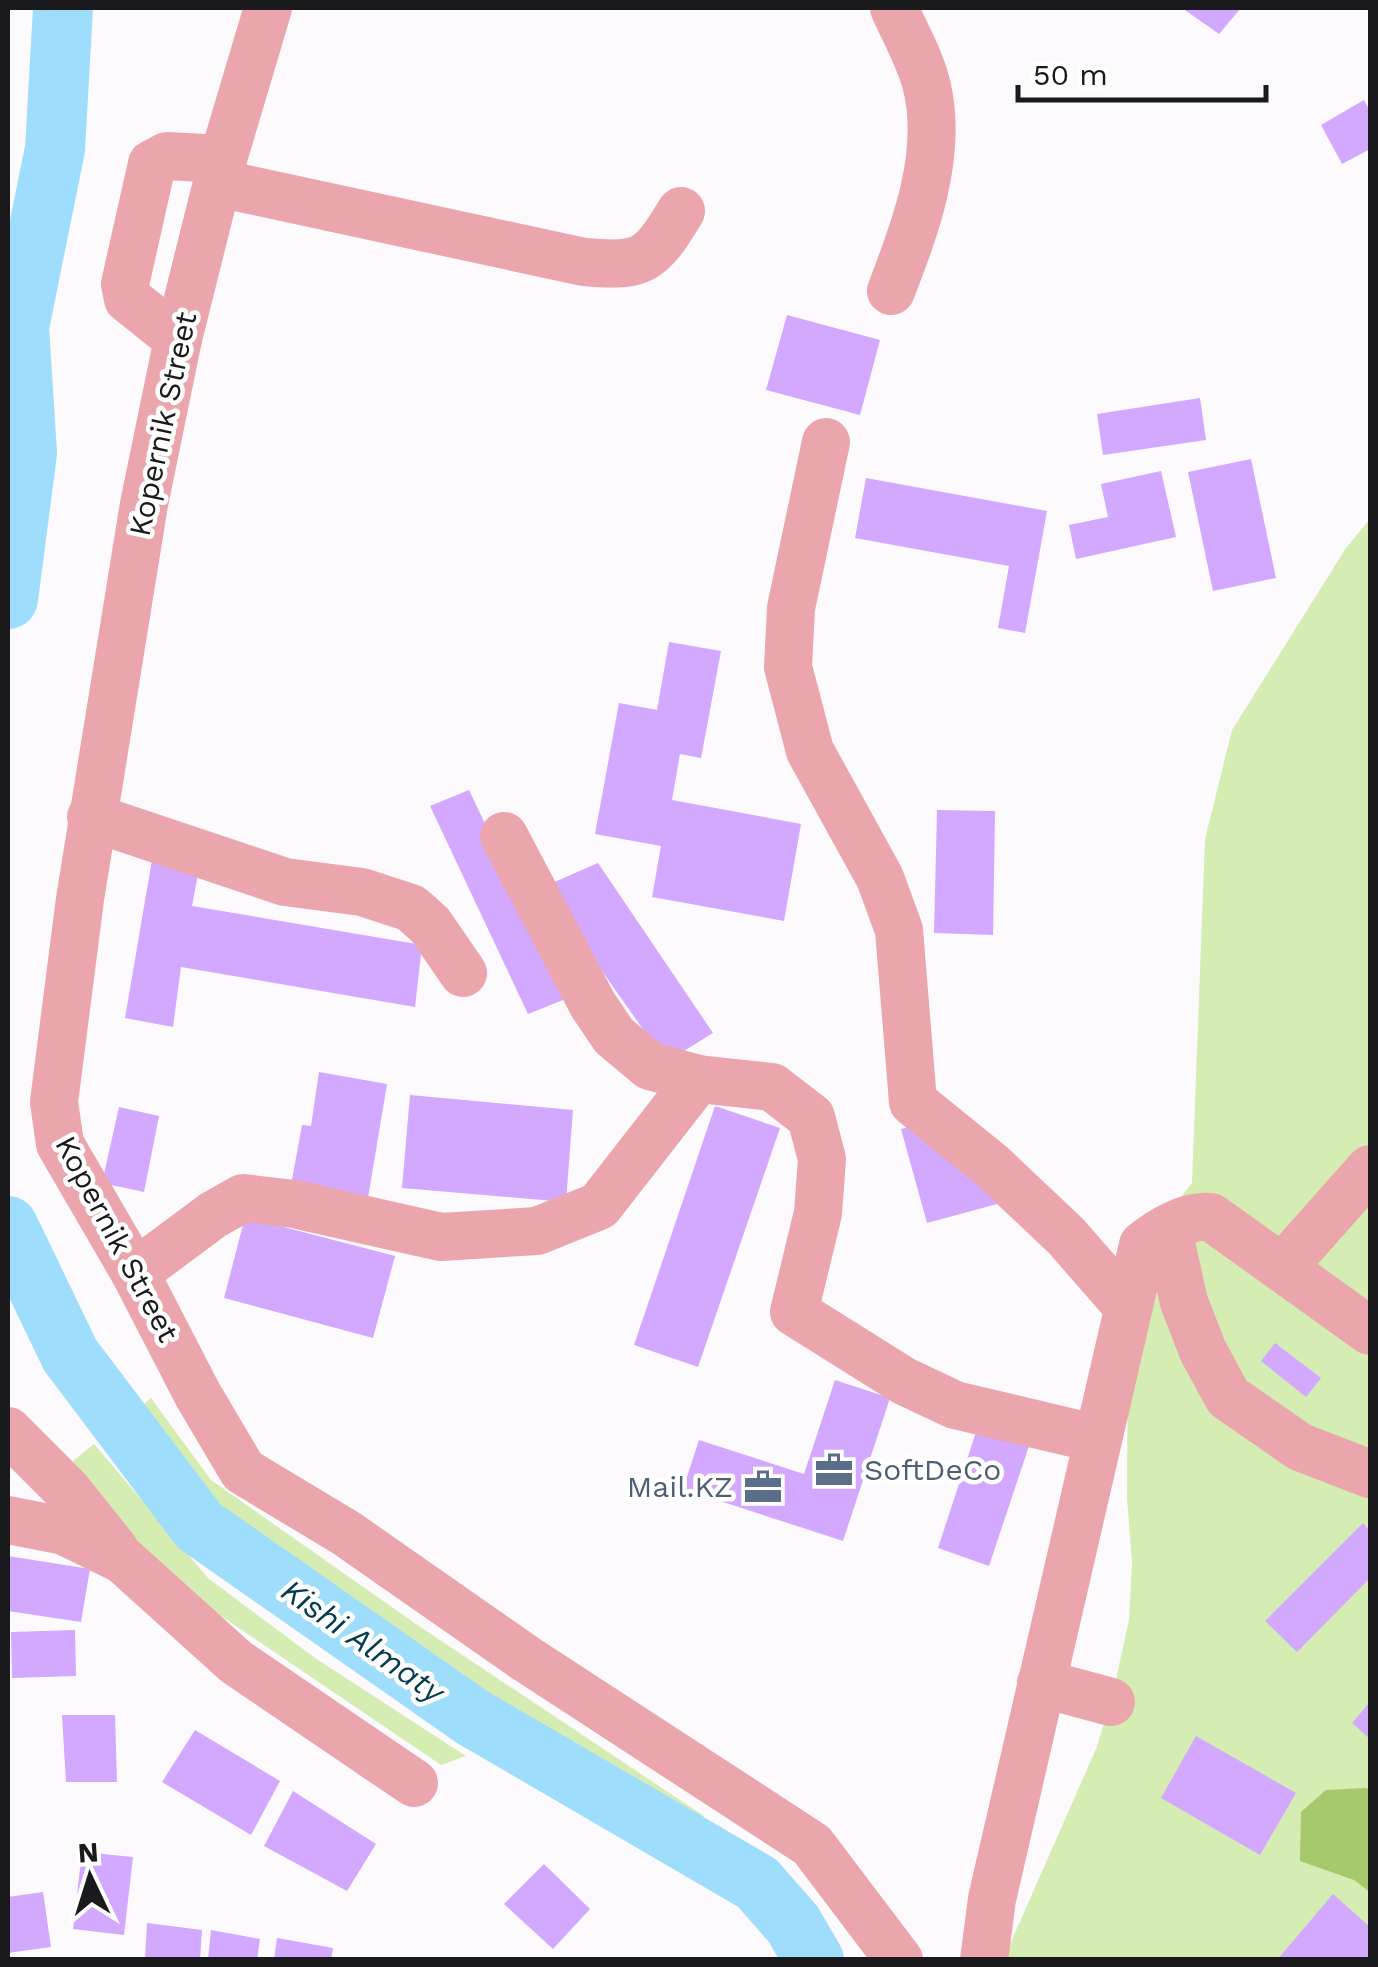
<svg xmlns="http://www.w3.org/2000/svg" width="1378" height="1967" font-family="'Work Sans',sans-serif">
	<style>
		.green { fill: #d5ecb3 }
		.forest { fill: #a6c96b }
		.lines { fill: none; stroke-linecap: round; stroke-linejoin: round }
		.river { stroke: #9fddfc; stroke-width: 60 }
		.building { fill: #d3a8ff }
		.minor { stroke: #eba5ad; stroke-width: 48 }
		.labels { text-anchor: middle; stroke-width: 9; stroke-linejoin: round; paint-order: stroke }
		.street-label { font-size: 30px; fill: #1a191b; stroke: #fff }
		.service-label { font-size: 30px; fill: #4e5e75; stroke: #fff; text-anchor: start }
		.water-label { font-size: 32px; font-style: italic; fill: #053b4f; stroke: #fff }
	</style>
	<rect width="100%" height="100%" fill="#fdfafe"/>
	<g class="green">
		<polygon points="1370,519 1370,1959 1003,1960 1096,1749 1111,1702 1129,1620 1132,1563 1127,1498 1128,1307 1143,1245 1192,1183 1205,839 1232,730 1346,548"/>
		<polygon points="151,1398 211,1480 416,1624 704,1816 693,1836 482,1711 188,1495 128,1418"/>
		<polygon points="94,1444 208,1578 315,1658 466,1756 441,1765 165,1578 62,1470"/>
	</g>
	<polygon class="forest" points="1366,1788 1370,1790 1370,1892 1354,1880 1300,1861 1301,1812 1326,1790"/>
	<g class="lines">
		<g class="river">
			<polyline points="8,599 27,453 19,327 55,149 63,8"/>
			<polyline points="8,1226 70,1355 199,1526 472,1717 757,1883 793,1924 814,1960"/>
		</g>
	</g>
	<g class="building">
		<polygon points="1182,8 1241,8 1219,34"/>
		<polygon points="1364,100 1370,111 1370,149 1342,164 1321,125"/>
		<polygon points="787,315 880,340 860,415 766,390"/>
		<polygon points="1200,398 1206,440 1103,455 1097,414"/>
		<polygon points="1251,459 1276,578 1213,591 1188,472"/>
		<polygon points="1161,471 1176,537 1076,559 1069,525 1108,517 1101,484"/>
		<polygon points="866,478 1047,511 1025,633 998,628 1009,566 855,538"/>
		<polygon points="669,642 721,651 701,758 680,754 672,800 801,824 784,921 652,897 661,846 595,834 619,703 657,710"/>
		<polygon points="469,790 568,998 528,1014 430,806"/>
		<polygon points="937,810 995,811 993,935 934,933"/>
		<polygon points="152,860 199,869 192,906 422,945 415,1007 181,967 173,1027 125,1018"/>
		<polygon points="598,863 713,1033 666,1062 543,887"/>
		<polygon points="319,1072 387,1084 368,1198 291,1185 302,1125 311,1126"/>
		<polygon points="410,1095 573,1110 566,1202 402,1188"/>
		<polygon points="715,1106 780,1128 698,1367 634,1345"/>
		<polygon points="119,1107 159,1116 144,1192 102,1183"/>
		<polygon points="918,1125 989,1174 997,1204 927,1223 901,1129"/>
		<polygon points="245,1217 395,1256 373,1338 224,1298"/>
		<polygon points="1275,1343 1321,1378 1306,1397 1261,1361"/>
		<polygon points="835,1380 890,1398 843,1541 683,1489 699,1440 804,1474"/>
		<polygon points="978,1426 1030,1443 989,1566 938,1548"/>
		<polygon points="1363,1523 1370,1531 1370,1578 1297,1652 1265,1621"/>
		<polygon points="8,1556 90,1569 81,1622 8,1611"/>
		<polygon points="75,1630 76,1676 12,1678 11,1632"/>
		<polygon points="1370,1702 1370,1739 1352,1723"/>
		<polygon points="62,1715 115,1715 117,1782 66,1782"/>
		<polygon points="195,1730 280,1781 251,1835 162,1782"/>
		<polygon points="1196,1736 1296,1793 1260,1855 1161,1798"/>
		<polygon points="293,1791 376,1844 347,1891 264,1846"/>
		<polygon points="82,1852 133,1857 124,1935 73,1929"/>
		<polygon points="544,1864 590,1909 553,1949 504,1904"/>
		<polygon points="43,1892 51,1947 8,1953 8,1897"/>
		<polygon points="1333,1894 1370,1927 1370,1960 1277,1960"/>
		<polygon points="147,1923 202,1930 200,1960 145,1960"/>
		<polygon points="211,1930 260,1939 257,1960 208,1960"/>
		<polygon points="277,1938 333,1948 331,1960 274,1960"/>
	</g>
	<g class="lines">
		<g class="minor">
			<polyline points="268,8 223,159 178,339 144,504 80,899 54,1102 60,1144 135,1273 198,1395 243,1471 346,1533 525,1658 812,1845 899,1960"/>
			<path d="M 218,183 L 584,262 C 643,267 650,262 681,211"/>
			<path d="M 891,291 C 915,229 943,155 927,87 C 921,60 905,33 894,8"/>
			<polyline points="178,339 128,299 125,284 152,164 167,156 223,159"/>
			<polyline points="826,442 791,608 788,667 810,751 880,878 899,930 913,1102 992,1166 1066,1236 1128,1307"/>
			<polyline points="91,817 285,882 362,892 411,908 430,925 463,973"/>
			<polyline points="504,836 593,1005 614,1036 650,1066 698,1079 772,1087 811,1117 822,1159 818,1213 794,1312 904,1381 955,1405 1098,1439"/>
			<polyline points="1168,1230 1184,1302 1203,1351 1228,1397 1300,1447 1370,1474"/>
			<polyline points="1283,1267 1370,1169"/>
			<polyline points="135,1273 213,1215 243,1198 294,1204 441,1237 537,1231 599,1206 698,1079"/>
			<polyline points="8,1431 67,1490 115,1550"/>
			<polyline points="8,1520 64,1531 123,1560 236,1662 414,1783"/>
			<polyline points="1041,1683 1111,1702"/>
			<path d="M 984,1960 L 992,1899 L 1143,1245 C 1160,1231 1188,1214 1211,1217 L 1370,1331"/>
		</g>
	</g>
	<defs>
		<g id="office-bare" transform="scale(3)"><path d="M-6-3h4V-5.5h4V-3h4V5H-6ZM-1-4.5V-3h2v-1.5ZM-6 0V1H6V0Z" fill="#5c6f8a" stroke="#fff" stroke-width="2.5" paint-order="stroke"/></g>
	</defs>
	<g fill-rule="evenodd">
		<use href="#office-bare" x="834" y="1470"/>
		<use href="#office-bare" x="763" y="1487"/>
	</g>
	<g class="labels">
		<g class="street-label">
			<text transform="translate(163 424) rotate(-78)" y="10">Kopernik Street</text>
			<text transform="translate(117 1239) rotate(62)" y="10">Kopernik Street</text>
		</g>
		<g class="service-label">
			<text x="864" y="1480">SoftDeCo</text>
			<text x="733" y="1497" text-anchor="end">Mail.KZ</text>
		</g>
		<g class="water-label">
			<text transform="translate(363 1641) rotate(35)" y="11">Kіshі Almaty</text>
		</g>
	</g>
	<rect width="1378" height="1967" fill="none" stroke="#1a191b" stroke-width="20"/>
	<g transform="translate(90 1877) rotate(356)" stroke="#ffffff" stroke-width="8" paint-order="stroke">
	<path d="M0-8L18 38L0 25L-18 38Z" fill="#1a191b"/>
	<text y="-15" font-size="28" font-weight="bold" text-anchor="middle" fill="#1a191b">N</text>
	</g>
	<path d="M1018 85v15h248v-15" fill="none" stroke="#1a191b" stroke-width="5"/>
	<text x="1033" y="85" font-size="30" fill="#1a191b" stroke="#ffffff" stroke-width="8" paint-order="stroke">50 m</text>
</svg>
